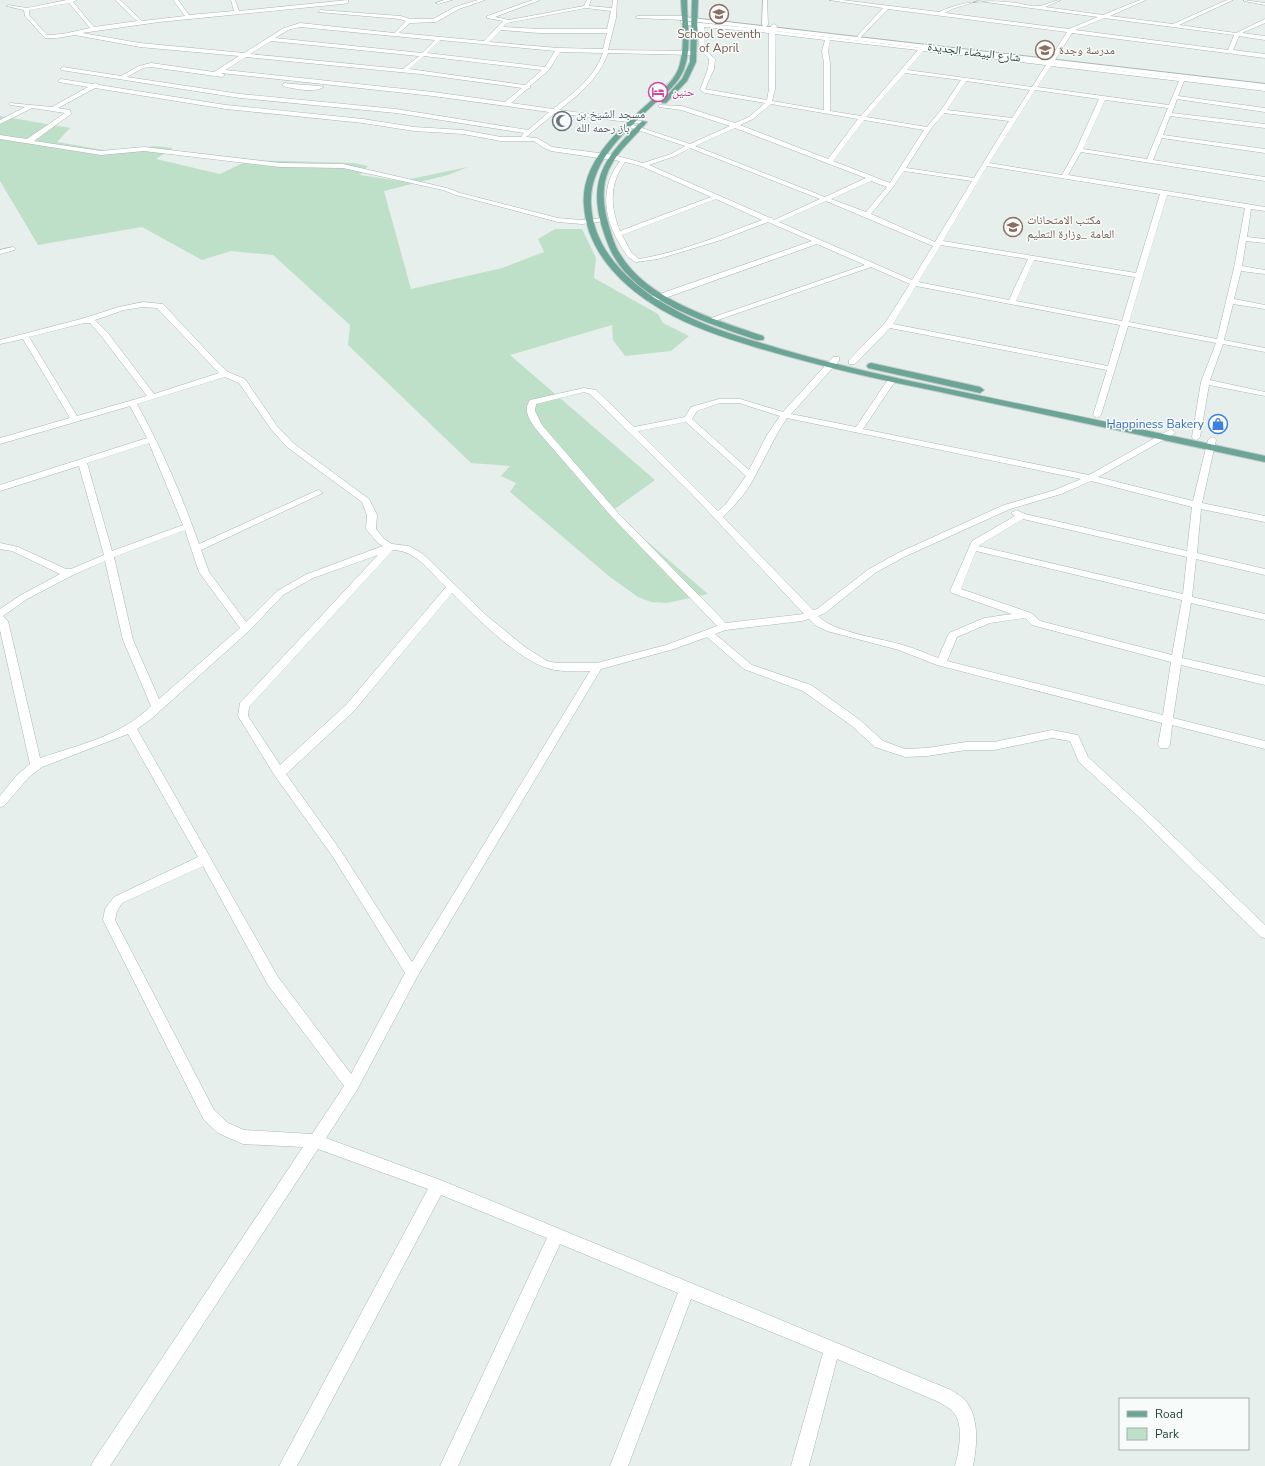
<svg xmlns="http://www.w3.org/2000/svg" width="1265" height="1466" font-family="'Nunito Sans','Noto Naskh Arabic',sans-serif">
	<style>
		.green { fill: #bfe0c8 }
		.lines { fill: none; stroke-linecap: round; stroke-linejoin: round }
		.minor-casing { stroke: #a8b8b2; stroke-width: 1 }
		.tertiary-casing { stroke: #a8b8b2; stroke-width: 2 }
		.primary-casing { stroke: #c2cac8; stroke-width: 2 }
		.minor { fill: #fff; fill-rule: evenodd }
		.tertiary { fill: #fff; fill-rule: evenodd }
		.primary { fill: #6aa596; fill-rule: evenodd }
		.labels { text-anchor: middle; stroke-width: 3; stroke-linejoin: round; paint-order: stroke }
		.far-education-label { font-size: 12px; fill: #785e54; stroke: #f7fbf9; text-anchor: start }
		.far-street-label { font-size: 12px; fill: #24423a; stroke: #f7fbf9 }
		.far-hotel-label { font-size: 12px; fill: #b23c85; stroke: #f7fbf9; text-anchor: start }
		.far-worship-label { font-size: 12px; fill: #5b616d; stroke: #f7fbf9; text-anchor: start }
		.far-shop-label { font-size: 12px; fill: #366cbe; stroke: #f7fbf9; text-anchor: end }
	</style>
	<rect width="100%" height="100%" fill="#e6efeb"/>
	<polygon class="green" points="0,116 70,128 57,142 116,152 154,146 173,148 156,159 220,174 249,160 353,163 368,166 360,175 400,181 468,167 448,175 384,191 411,289 502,268 544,252 538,239 555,229 582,229 596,258 594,278 658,314 663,323 689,336 671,351 625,356 613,340 612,325 510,355 655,480 612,511 708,594 667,603 651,602 638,597 610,577 510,492 516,483 501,476 510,466 471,463 348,345 350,325 273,255 231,251 202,260 142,227 38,245 0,181"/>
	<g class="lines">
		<g class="minor-casing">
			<g id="minor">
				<path d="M 67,0 L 77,0 L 73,2 L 94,27 L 137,21 L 115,0 L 120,0 L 142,21 L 185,16 L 173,0 L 178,0 L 189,15 L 234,11 L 231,0 L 235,0 L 239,11 L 348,0 L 348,3 L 342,4 L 159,22 L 82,33 L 140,43 L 244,53 L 284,28 L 300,23 L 394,33 L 406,21 L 400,19 L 318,12 L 320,10 L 401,16 L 410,19 L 433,19 L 455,7 L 478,0 L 485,0 L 459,9 L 436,22 L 410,23 L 399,33 L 484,41 L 503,21 L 487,18 L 487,16 L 533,0 L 540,0 L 495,17 L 509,20 L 584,6 L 587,0 L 591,0 L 589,6 L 612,8 L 613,0 L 617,0 L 616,18 L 608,50 L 694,51 L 697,53 L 694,55 L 608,53 C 599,78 580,94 559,110 L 642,121 L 644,122 L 644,124 L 555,113 L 526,137 L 537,138 L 552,147 L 614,155 L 643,163 L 671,154 L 685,146 L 629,127 L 629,125 L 633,125 L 690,144 L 730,126 L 681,110 L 659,107 L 659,105 L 682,106 L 735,123 L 749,117 L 765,103 L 705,93 L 700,90 L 708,69 L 709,59 L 699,49 L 698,27 L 681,23 L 681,21 L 770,30 L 771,26 L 774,24 L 777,26 L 775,31 L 921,48 L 925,44 L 928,46 L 926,48 L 1048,62 L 1067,32 L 888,9 L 860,38 L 857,36 L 858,35 L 883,8 L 829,0 L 842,0 L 939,12 C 965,0 988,0 1017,3 C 1023,4 1031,7 1038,6 C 1046,6 1053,0 1061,0 L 1045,7 L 1103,15 L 1140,0 L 1146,0 L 1110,16 L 1173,24 L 1227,0 L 1233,0 L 1179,25 L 1236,33 L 1265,19 L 1265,23 L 1242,33 L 1265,36 L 1265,40 L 1239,36 L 1233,50 L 1265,54 L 1265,58 L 1072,33 L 1053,63 L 1180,78 L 1183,75 L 1185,78 L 1265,87 L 1265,91 L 1184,81 L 1178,96 L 1265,108 L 1265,112 L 1177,99 L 1172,113 L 1265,124 L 1265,128 L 1170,116 L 1163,135 L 1265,149 L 1265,153 L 1162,138 L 1153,160 L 1265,177 L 1265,181 L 1081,152 L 1068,175 L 1265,207 L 1265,211 L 1251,209 L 1247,237 L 1265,239 L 1265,243 L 1246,241 L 1242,266 L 1265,270 L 1265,274 L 1241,271 L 1234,299 L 1265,305 L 1265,309 L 1233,304 L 1224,340 L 1265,348 L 1265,352 L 1223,344 L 1210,380 L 1265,392 L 1265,396 L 1209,385 L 1200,437 L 1196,440 L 1193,439 L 1192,437 L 1201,382 L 1216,343 L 1128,326 L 1101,415 L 1097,418 L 1093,415 L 1107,370 L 890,328 L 855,364 L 849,364 L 849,360 L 885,323 L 910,284 L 871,267 L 712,322 L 709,322 L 705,320 L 865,265 L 817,244 L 654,302 L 648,302 L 648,298 L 812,241 L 768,222 L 721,240 L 658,259 L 636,262 C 627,258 623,250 618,241 C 603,214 601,186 620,161 L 551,151 L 544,148 L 534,141 L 501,141 L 463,134 L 414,131 L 363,123 L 226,109 L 95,88 L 58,108 L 70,110 L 71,114 L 34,141 L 101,151 L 144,147 L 280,163 L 343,164 L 447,188 L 460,193 L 558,218 L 582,220 L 603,218 L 605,219 L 605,221 L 582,224 L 558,222 L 456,195 L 443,190 L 343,168 L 280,167 L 144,151 L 101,155 L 0,139 L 0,135 L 27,139 L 65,113 L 32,108 L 0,124 L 0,120 L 25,107 L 10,105 L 10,103 L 52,107 L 88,87 L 59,82 L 58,81 L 61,79 L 93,84 L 96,83 L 99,85 L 226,105 L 363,119 L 414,127 L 463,130 L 501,137 L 522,137 L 521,136 L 524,133 L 396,113 L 240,98 L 61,70 L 61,68 L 63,67 L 121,76 L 139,66 L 151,63 L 214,72 L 239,56 L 140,47 L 75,35 L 57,38 L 45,38 L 25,16 L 24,10 L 6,6 L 8,5 L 27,8 ZM 978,1 L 1098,17 L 1069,29 L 945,13 L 952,9 ZM 69,3 L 90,28 L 63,34 L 47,35 L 29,15 L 29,10 ZM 586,8 L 611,11 L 607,29 L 539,29 L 503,27 L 507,23 ZM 1104,18 L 1234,35 L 1228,50 L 1075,30 ZM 300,27 L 435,40 L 422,53 L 275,38 L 288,30 ZM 704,27 L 769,33 L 769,89 L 767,100 L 705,89 L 714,69 L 715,59 L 705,49 ZM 501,30 L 539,33 L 607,33 L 603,49 L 558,48 L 489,42 ZM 775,34 L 825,40 L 822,51 L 824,63 L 824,110 L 772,101 L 775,89 ZM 440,40 L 555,51 L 545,67 L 427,53 ZM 830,40 L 918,50 L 861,116 L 830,111 L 830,63 L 828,51 ZM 271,41 L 418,56 L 419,56 L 403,69 L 250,54 ZM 923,51 L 1046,65 L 1032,87 L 907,70 ZM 560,52 L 603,53 C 594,78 574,93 553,109 L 511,103 L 527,89 L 530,88 L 530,86 L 549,70 ZM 424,56 L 542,70 L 525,85 L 409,69 ZM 246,57 L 420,74 L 522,88 L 505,102 L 433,92 L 225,70 ZM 1051,66 L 1179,81 L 1169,105 L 1037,87 ZM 151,67 L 222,77 L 225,75 L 221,73 L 433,96 L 549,112 L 528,130 L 396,109 L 240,94 L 127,77 L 143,68 ZM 905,73 L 961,80 L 941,110 L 927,127 L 866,117 ZM 966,81 L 1030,90 L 1012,118 L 947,110 ZM 1035,90 L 1099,99 L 1076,150 L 1062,175 L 989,163 ZM 1105,100 L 1168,108 L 1147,159 L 1083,149 ZM 771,104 L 858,119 L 828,159 L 740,125 L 753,119 ZM 944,113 L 1009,121 L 974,178 L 906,168 L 930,130 ZM 864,120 L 924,130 L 890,183 L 833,161 ZM 735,128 L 866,178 L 825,197 L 695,146 ZM 690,148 L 820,199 L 774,220 L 772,218 L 768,217 L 649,165 L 675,156 ZM 625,162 L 641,166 L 711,197 L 620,231 C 610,207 609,184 625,162 ZM 987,166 L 1160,194 L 1136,273 L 943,241 ZM 904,171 L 972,181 L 935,242 L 871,214 L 893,187 ZM 871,181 L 887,187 L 866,212 L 831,199 ZM 1167,195 L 1245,208 L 1234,268 L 1217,339 L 1129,322 ZM 716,199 L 762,220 C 722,235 681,252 639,259 L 631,252 L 622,235 ZM 826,201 L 933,246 L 912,280 L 779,222 ZM 941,245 L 1028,259 L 1009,300 L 918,282 ZM 1034,260 L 1135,277 L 1122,321 L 1016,301 ZM 916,286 L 1120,325 L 1108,366 L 893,324 Z"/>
				<polygon points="444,0 452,0 438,4 436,3"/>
				<polygon points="763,0 767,0 768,25 765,27 762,25"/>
				<polygon points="1244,0 1265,3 1265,5 1244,1"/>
				<polygon points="638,16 684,16 687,18 684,20 636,18 636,17"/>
				<path d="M 285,83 C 291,84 322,86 324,87 C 314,93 294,89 283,86 L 283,84 Z"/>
				<polygon points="13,247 16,249 15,250 0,254 0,250"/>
				<path d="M 143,302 L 163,304 L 218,363 L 228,372 L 245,379 L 277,426 L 293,443 L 369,499 L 377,515 L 376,529 L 384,539 L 392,544 L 409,546 L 423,554 L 487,616 L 525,647 L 547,661 L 556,663 L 597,663 L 666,645 L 717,626 L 612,517 L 535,428 C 529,419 523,410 530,400 L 584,388 L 596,390 L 634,427 L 685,417 L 691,407 L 719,399 L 740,399 L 783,412 L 833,357 L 839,357 L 839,361 L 791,414 L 856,427 L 889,378 L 892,378 L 896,380 L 863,429 L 1089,475 L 1171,429 L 1175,432 L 1174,434 L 1098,477 L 1193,501 L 1208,440 L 1212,437 L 1215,438 L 1216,440 L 1202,503 L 1265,516 L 1265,522 L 1201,509 L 1197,553 L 1265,569 L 1265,575 L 1196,559 L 1192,597 L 1265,614 L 1265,620 L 1191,603 L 1182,658 L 1265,677 L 1265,685 L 1181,665 L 1173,718 L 1265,741 L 1265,749 L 1172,725 L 1170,745 L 1168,748 L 1160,748 L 1158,745 L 1162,723 L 937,665 L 899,650 L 827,631 L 815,625 L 809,619 L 802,621 L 725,630 L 715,634 L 752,665 L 811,685 L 860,720 L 883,741 L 905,749 L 927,748 L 966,742 L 994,742 L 1052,730 L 1078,735 L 1088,757 L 1148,812 L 1265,925 L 1265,938 L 1261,937 L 1140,818 L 1079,762 L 1070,741 L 1052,738 L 994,750 L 966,750 L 927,756 L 905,757 L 875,747 L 852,726 L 803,691 L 744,669 L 707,637 L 674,649 L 601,669 L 417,977 L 357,1090 L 326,1138 L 443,1181 L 951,1390 C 955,1393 960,1395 964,1399 C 980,1416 977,1446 973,1466 L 955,1466 C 959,1451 965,1423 952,1411 C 949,1407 943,1405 939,1402 L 837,1359 L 809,1466 L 791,1466 L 823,1353 L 691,1299 L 628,1466 L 610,1466 L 678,1293 L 560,1244 L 458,1466 L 440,1466 L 547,1238 L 441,1195 L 297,1466 L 279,1466 L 428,1189 L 318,1149 L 110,1466 L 91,1466 L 94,1460 L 303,1147 L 243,1144 L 218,1133 L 204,1120 L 103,920 L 105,909 L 114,897 L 198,857 L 128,734 L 42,767 L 29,777 L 4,806 L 0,807 L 0,796 L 16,776 L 30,764 L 0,630 L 0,609 L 21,595 L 60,574 L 12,551 L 0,549 L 0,543 L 18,547 L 66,569 L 71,569 L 104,555 L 79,466 L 0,491 L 0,485 L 147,438 L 130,406 L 0,444 L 0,438 L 70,418 L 23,339 L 0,344 L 0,340 L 81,319 L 119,307 ZM 143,307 L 157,308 L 219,373 L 154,394 L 108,333 L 95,320 L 124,310 ZM 84,323 L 90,323 L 102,337 L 147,396 L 77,416 L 29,337 ZM 225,377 L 239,383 L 271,429 L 287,447 L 362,502 L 367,515 L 366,529 L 378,543 L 383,546 L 307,574 L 277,591 L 246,622 L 209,572 L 201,550 L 323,493 L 319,490 L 316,491 L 199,544 C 182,496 162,449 137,404 ZM 584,392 L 590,394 L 691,493 L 804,614 L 726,623 L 618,513 L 542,425 L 535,411 L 536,404 ZM 720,403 L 739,403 L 780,416 L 767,435 L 749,470 L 692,419 L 697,411 ZM 787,418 L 1081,479 L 1055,490 L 1004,505 L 898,553 L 869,569 L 817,609 L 813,610 L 723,517 C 735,505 747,492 754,478 C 765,458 774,437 787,418 ZM 686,422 L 746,476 L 726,504 L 718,511 L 638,431 ZM 149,443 L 183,525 L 112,551 L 87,463 ZM 1091,481 L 1192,507 L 1187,551 L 1025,514 L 1016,510 L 1011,513 L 1015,516 L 972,541 L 950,591 L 952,593 L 1012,614 L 984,618 L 949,633 L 938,658 C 927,654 917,649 906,646 C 882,638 834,633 818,616 L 825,613 L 875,573 L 904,557 L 1010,509 L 1061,494 ZM 1023,519 L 1187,557 L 1183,594 L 978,546 ZM 185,530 L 199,572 L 240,628 L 159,699 L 133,640 L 114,557 ZM 393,550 C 416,550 431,573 446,587 L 346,705 L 280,765 L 248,716 L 249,707 ZM 976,551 L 1182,600 L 1172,655 L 1040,621 L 1031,613 L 961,589 ZM 378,555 L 240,703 L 238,716 L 275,776 L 333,857 L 405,973 L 351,1074 L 278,977 L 137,729 L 151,719 L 250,630 L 283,595 L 313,578 ZM 105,561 L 123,640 L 151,706 C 121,736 79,745 40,758 L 8,621 L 3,616 L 27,599 L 73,575 ZM 452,593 C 476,617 522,665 555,670 C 566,672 579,671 590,671 L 412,962 L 341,851 L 286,774 L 354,711 ZM 1025,618 L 1032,625 L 1171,662 L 1163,715 L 947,661 L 957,637 L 990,623 ZM 203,866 L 268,985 L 344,1086 L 312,1134 L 244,1130 L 228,1123 L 214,1110 L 115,920 L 117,911 L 122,903 Z"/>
			</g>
		</g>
		<g class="tertiary-casing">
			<polygon id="tertiary" points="683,17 1265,84 1265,88 681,20 680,19"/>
		</g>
		<g class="primary-casing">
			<g id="primary">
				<path d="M 681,0 L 687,0 C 687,22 692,48 684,69 C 679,83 666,93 655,103 C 627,130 589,161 591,204 C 593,251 631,285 668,306 C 697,323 729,334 761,343 C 818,361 876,374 934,386 C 1045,409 1155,432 1265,456 L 1265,462 C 1155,438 1046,415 936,391 C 875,379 815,365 755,347 C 723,337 691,327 662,310 C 624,288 587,253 584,206 C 580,161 622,127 652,100 C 661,91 673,82 678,70 C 686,49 682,22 681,0 Z"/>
				<polygon points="692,0 698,0 696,62 687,81 666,103 662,103 662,101 682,79 690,62"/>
				<path d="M 642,121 L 647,122 C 634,138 618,150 609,169 C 601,187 603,205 608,223 C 611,233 614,245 620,254 C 647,300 716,320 763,336 L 764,338 L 763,340 L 757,340 C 708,323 640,303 613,255 C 608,246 605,236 602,227 C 587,177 608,154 642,121 Z"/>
				<polygon points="871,363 980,387 984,390 980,393 868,368 867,366 868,364"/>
			</g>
		</g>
		<use href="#minor" class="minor"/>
		<use href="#tertiary" class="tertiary"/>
		<use href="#primary" class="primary"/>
	</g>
	<defs>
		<g id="school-ring" transform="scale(1)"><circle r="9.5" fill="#f7fbf9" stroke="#8d6e63" stroke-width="1.5"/><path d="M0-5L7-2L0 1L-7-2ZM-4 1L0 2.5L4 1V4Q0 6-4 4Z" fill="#8d6e63"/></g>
		<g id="hotel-ring" transform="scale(1)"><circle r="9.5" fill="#f7fbf9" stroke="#d1479c" stroke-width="1.5"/><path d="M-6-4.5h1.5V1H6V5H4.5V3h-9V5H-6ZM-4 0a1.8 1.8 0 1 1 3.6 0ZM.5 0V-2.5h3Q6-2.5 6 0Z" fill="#d1479c"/></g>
		<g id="mosque-ring" transform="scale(1)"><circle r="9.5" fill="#f7fbf9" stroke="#6b7280" stroke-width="1.5"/><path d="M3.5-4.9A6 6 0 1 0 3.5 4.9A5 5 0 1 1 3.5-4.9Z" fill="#6b7280"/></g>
		<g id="shop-ring" transform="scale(1)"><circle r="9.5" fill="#f7fbf9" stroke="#3f7fe0" stroke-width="1.5"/><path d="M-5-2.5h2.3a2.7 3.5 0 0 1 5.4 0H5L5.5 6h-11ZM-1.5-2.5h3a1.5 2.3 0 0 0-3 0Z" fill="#3f7fe0"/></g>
	</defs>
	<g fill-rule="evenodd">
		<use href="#school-ring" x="719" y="14"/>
		<use href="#school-ring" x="1045" y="50"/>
		<use href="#hotel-ring" x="658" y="92"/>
		<use href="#mosque-ring" x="562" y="121"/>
		<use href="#school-ring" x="1013" y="227"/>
		<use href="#shop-ring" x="1218" y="424"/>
	</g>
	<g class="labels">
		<g class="far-education-label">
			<text x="719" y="38" text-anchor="middle">School Seventh<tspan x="719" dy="14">of April</tspan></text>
			<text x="1059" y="54">مدرسة وجدة</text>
			<text x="1027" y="224">مكتب الامتحانات<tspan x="1027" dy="14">العامة _وزارة التعليم</tspan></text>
		</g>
		<g class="far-street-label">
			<text transform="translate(974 52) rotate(7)" y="4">شارع البيضاء الجديدة</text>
		</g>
		<g class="far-hotel-label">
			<text x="672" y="96">حنين</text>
		</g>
		<g class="far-worship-label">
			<text x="576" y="118">مسجد الشيخ بن<tspan x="576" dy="14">باز رحمه الله</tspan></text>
		</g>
		<g class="far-shop-label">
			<text x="1204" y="428">Happiness Bakery</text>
		</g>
	</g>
	<rect x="1119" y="1398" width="130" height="52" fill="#f7fbf9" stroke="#a3b1ad"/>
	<rect x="1127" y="1411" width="20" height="6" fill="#6aa596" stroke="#a3b1ad"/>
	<text x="1155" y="1418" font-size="12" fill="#24423a">Road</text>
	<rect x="1127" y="1428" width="20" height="12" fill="#bfe0c8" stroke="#a3b1ad"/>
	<text x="1155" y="1438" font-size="12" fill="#24423a">Park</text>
</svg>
